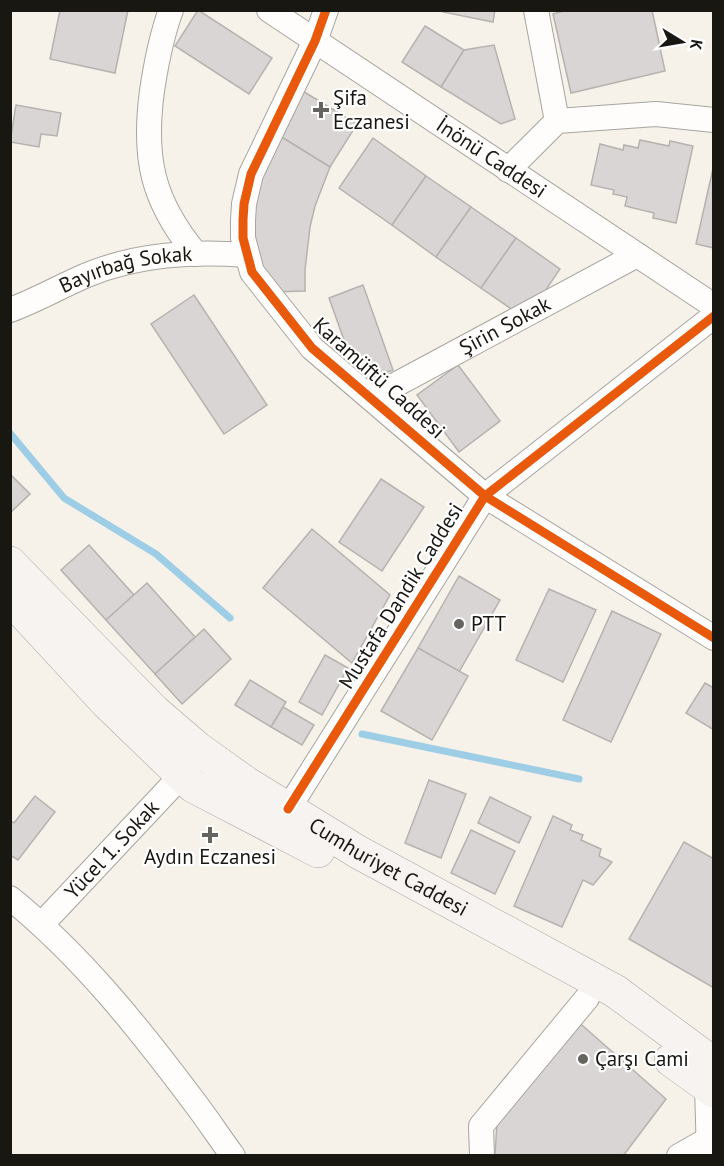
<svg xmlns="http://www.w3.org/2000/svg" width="724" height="1166" font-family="'PT Sans',sans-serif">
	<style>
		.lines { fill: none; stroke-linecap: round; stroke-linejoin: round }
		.stream { stroke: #9ecee5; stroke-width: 7 }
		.building { fill: #d9d5d4; stroke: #b5b2b0; stroke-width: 1.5 }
		.street-casing { stroke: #a7a59f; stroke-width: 26 }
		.secondary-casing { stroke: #a7a59f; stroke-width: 34 }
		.street { stroke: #fefdfc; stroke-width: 24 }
		.secondary { stroke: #f6f3f1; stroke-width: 33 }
		.cycleway-casing { stroke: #fff; stroke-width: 13 }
		.cycleway { stroke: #e8590c; stroke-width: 9 }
		.poi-dot { fill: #66645e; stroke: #fff; stroke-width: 2 }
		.labels { text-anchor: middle; stroke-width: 4.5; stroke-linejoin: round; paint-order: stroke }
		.poi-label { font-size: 21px; fill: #191712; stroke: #fff; text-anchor: start }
		.street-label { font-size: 21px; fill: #191712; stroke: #fff }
	</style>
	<rect width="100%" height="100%" fill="#f6f2ea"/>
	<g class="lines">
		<g class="stream">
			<polyline points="10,433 64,498 156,554 230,618"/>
			<polyline points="362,734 579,779"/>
		</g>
	</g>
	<g class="building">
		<polygon points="60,10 128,10 115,73 50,59"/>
		<polygon points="198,10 272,58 249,94 175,46"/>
		<polygon points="443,10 495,10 493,22 443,12"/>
		<polygon points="567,10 652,10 665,71 571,93 553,14"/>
		<polygon points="425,26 464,50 441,87 402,62"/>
		<polygon points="494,45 515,119 501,124 441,87 464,50"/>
		<polygon points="301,90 357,124 330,167 275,133"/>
		<polygon points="16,105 61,113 57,136 41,134 39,147 10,142"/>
		<polygon points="275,133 330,167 315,206 310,227 305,270 305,291 273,292 256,252 252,209"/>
		<polygon points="373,138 426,176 392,225 339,188"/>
		<polygon points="640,140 669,146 670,141 693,146 676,223 653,218 654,213 625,206 627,197 613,194 614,190 591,185 600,144 623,150 624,145 638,148"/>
		<polygon points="714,164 714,248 696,244"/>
		<polygon points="426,176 471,207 436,257 392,225"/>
		<polygon points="471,207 516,238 481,288 436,257"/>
		<polygon points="516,238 560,269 526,319 481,288"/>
		<polygon points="363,285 393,370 359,382 329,298"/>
		<polygon points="194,295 267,405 224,434 151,324"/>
		<polygon points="458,365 500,421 459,452 417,395"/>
		<polygon points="10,474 30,494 10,513"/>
		<polygon points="381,479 424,507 382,571 339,542"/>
		<polygon points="312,529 390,595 352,663 263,588"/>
		<polygon points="89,545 134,595 106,620 61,570"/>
		<polygon points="459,576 500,600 459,672 418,648"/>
		<polygon points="147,583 195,637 155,674 106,620"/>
		<polygon points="549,589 596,610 563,682 516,660"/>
		<polygon points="612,611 661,634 611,742 563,720"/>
		<polygon points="204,629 231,659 182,704 155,674"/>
		<polygon points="418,648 468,676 432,740 381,711"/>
		<polygon points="325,655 348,668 322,715 299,702"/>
		<polygon points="250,680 286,702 271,727 235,705"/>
		<polygon points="705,683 714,688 714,730 686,713"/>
		<polygon points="283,707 314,725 302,745 271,727"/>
		<polygon points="429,780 466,794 441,858 405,843"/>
		<polygon points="35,796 55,812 18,860 10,855 10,820 14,823"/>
		<polygon points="490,797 531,817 519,843 478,823"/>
		<polygon points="553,816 572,825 570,830 583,835 581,840 601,849 599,856 612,862 593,885 583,880 562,927 514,906"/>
		<polygon points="471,830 515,851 495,894 451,873"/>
		<polygon points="684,842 714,859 714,988 629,939"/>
		<polygon points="575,1019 666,1099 623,1156 495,1156 497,1122"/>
	</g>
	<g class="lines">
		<g class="street-casing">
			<g id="street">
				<path d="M 171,10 C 161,37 156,64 152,91 C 143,158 152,201 196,254"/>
				<path id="s1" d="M 269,10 L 714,306"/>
				<polyline points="326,10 315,41 251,174 244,204 243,220 243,238 252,272 312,348 485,496 714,638"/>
				<polyline points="536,10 557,121"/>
				<polyline points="508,170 557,121 656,114 714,120"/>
				<path id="s2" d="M 10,310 C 37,300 61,286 87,275 C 138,254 192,251 247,255"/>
				<path id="s3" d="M 371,398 L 637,255"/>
				<polyline points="288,809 485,496 714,316"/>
				<path d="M 10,898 C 83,957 142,1032 198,1107 C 210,1123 221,1140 233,1156"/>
				<path id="s4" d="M 42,924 L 182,775"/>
				<polyline points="707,1086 709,1156"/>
				<polyline points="482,1156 481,1126 587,998"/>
				<polyline points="679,1156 709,1139"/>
			</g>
		</g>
		<g class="secondary-casing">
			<g id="secondary">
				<path id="s5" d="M 10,563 L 154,711 L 197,748 L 246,783 L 358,852 L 615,991 L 714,1064"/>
				<polyline points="10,598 107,703 193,786 318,851"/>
				<polyline points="671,1060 714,1091"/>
			</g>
		</g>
		<use href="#street" class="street"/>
		<use href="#secondary" class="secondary"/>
		<g class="cycleway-casing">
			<g id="cycleway">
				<polyline points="326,10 315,41 251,174 244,204 243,220 243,238 252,272 312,348 485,496 714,638"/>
				<polyline points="288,809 485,496 714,316"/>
			</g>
		</g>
		<use href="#cycleway" class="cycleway"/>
	</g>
	<g class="poi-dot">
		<path d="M318 101h6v6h6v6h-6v6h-6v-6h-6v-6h6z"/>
		<circle cx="459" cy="624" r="6"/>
		<path d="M207 826h6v6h6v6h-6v6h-6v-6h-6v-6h6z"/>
		<circle cx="583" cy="1059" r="6"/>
	</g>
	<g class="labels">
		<g class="poi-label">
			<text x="333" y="105">Şifa<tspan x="333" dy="24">Eczanesi</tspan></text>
			<text x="471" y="631">PTT</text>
			<text x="210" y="864" text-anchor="middle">Aydın Eczanesi</text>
			<text x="595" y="1066">Çarşı Cami</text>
		</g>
		<g class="street-label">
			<text dy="7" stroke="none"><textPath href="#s1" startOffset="267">İnönü Caddesi</textPath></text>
			<text dy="7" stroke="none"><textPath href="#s2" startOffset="124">Bayırbağ Sokak</textPath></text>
			<text dy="7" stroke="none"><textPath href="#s3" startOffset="152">Şirin Sokak</textPath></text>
			<text transform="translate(379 378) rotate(42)" y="7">Karamüftü Caddesi</text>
			<text transform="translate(401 596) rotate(-58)" y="7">Mustafa Dandik Caddesi</text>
			<text dy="7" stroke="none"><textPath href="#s4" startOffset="102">Yücel 1. Sokak</textPath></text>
			<text dy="7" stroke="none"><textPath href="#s5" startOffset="489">Cumhuriyet Caddesi</textPath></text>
		</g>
	</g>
	<rect width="724" height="1166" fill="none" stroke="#191712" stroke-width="24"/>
	<g transform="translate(682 42) rotate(101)" stroke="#ffffff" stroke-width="4.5" paint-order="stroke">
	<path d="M0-4.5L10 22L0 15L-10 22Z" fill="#191712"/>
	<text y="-9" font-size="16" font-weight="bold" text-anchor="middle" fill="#191712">K</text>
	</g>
</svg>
